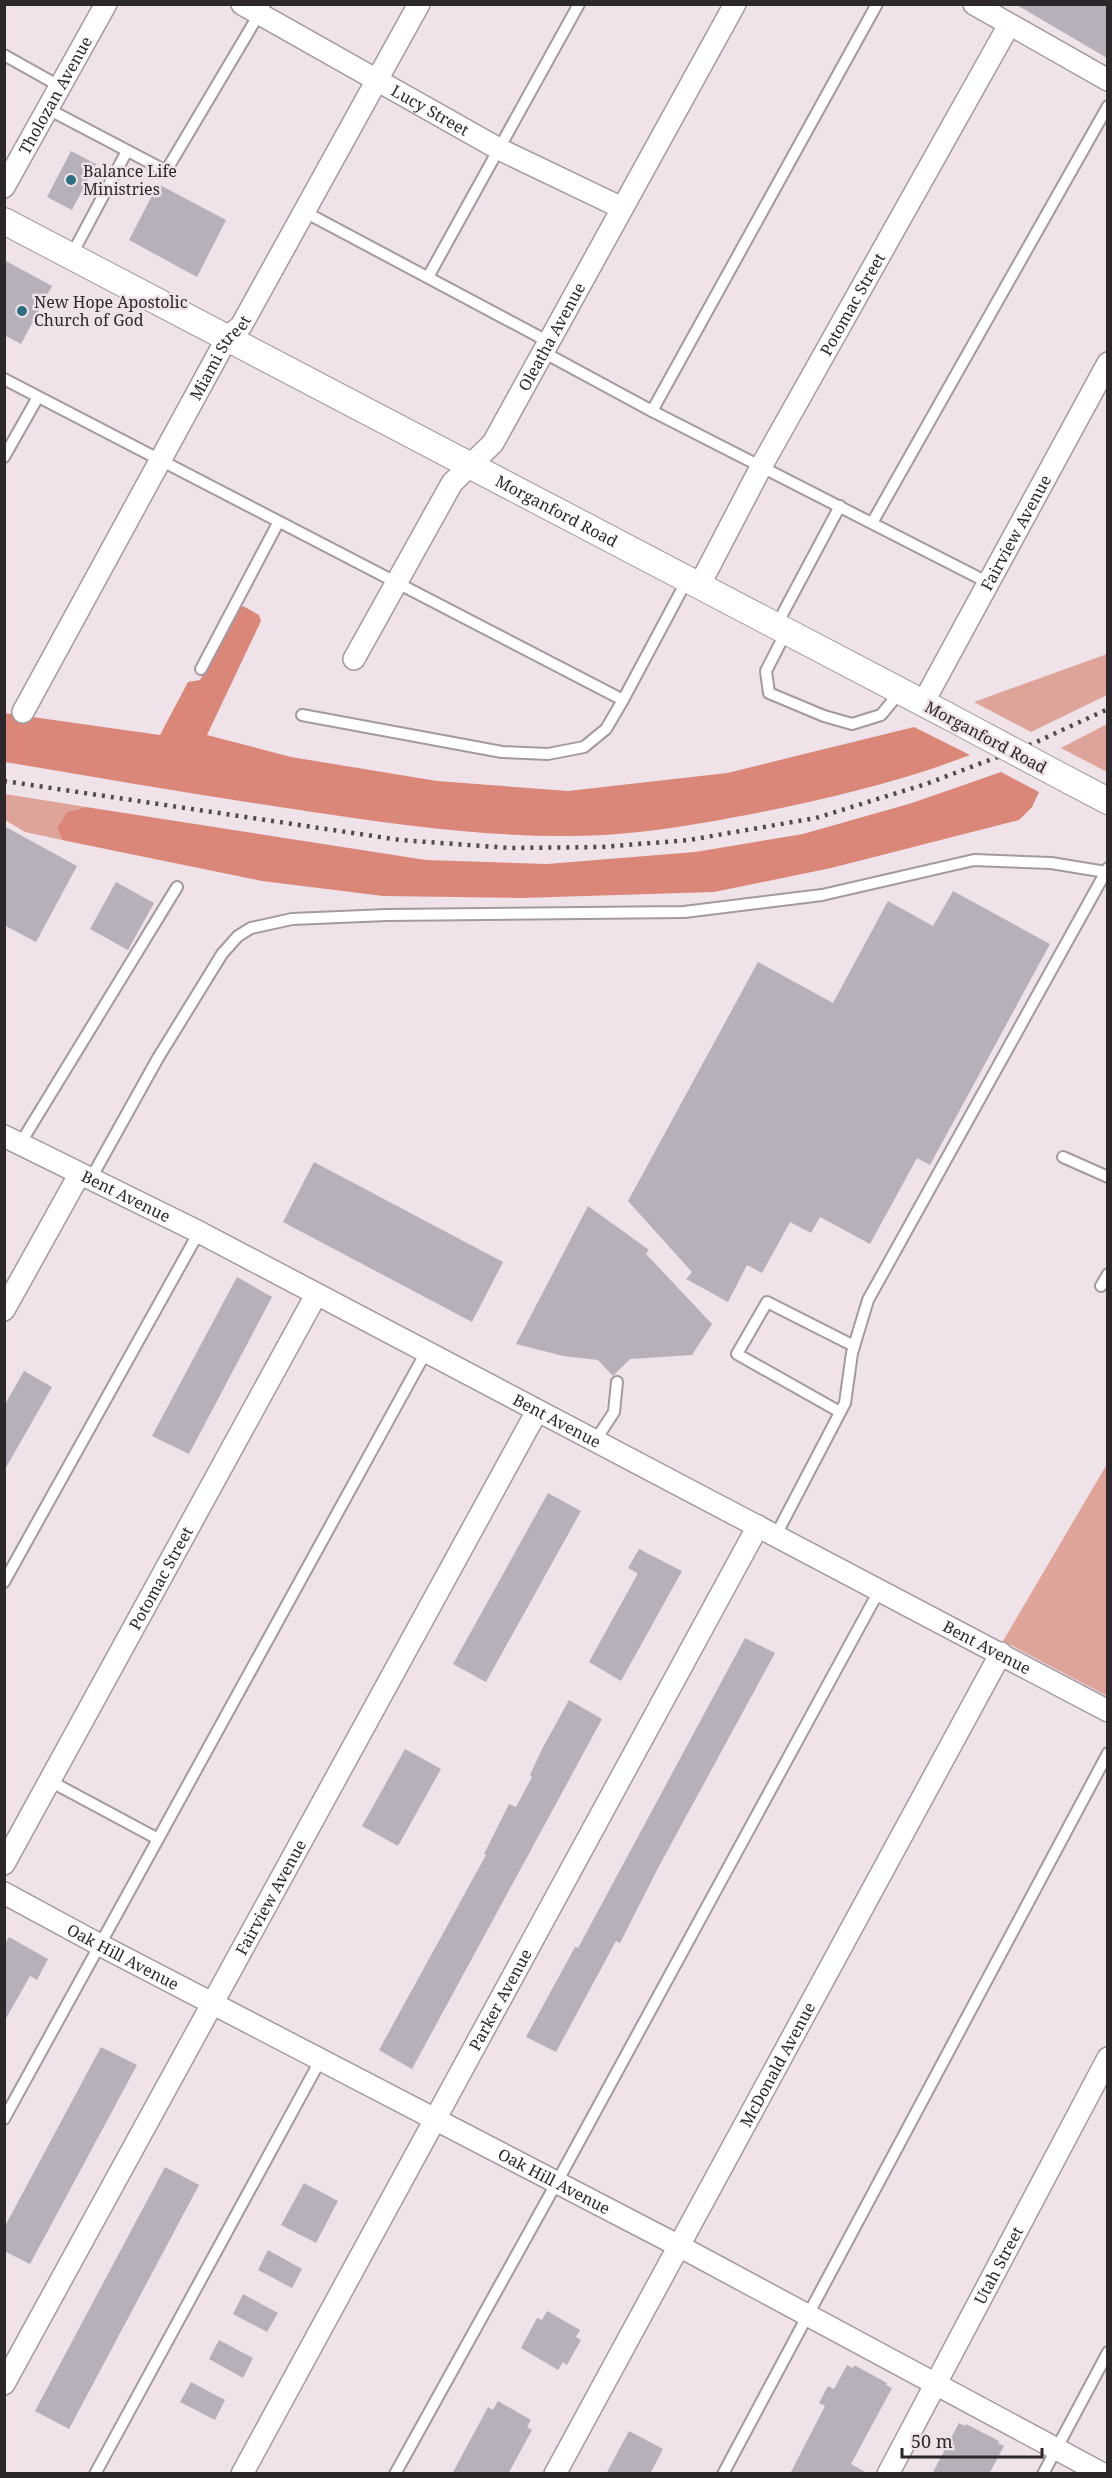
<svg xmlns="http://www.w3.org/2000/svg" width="1112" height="2478" font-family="'Noto Serif',serif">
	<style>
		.green { fill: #dfa499 }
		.forest { fill: #da877a }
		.building { fill: #b7b0bb }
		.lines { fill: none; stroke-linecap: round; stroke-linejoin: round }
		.service-casing { stroke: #a599a1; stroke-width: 14 }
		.minor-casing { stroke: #a599a1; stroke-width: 24 }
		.tertiary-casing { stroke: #a599a1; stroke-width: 28 }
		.service { stroke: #fff; stroke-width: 10 }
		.minor { stroke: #fff; stroke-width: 21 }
		.tertiary { stroke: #fff; stroke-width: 26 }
		.rail { stroke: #504a4e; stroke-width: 4.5; stroke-dasharray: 3 6; stroke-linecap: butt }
		.tertiary-bridge-casing { stroke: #a599a1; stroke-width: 28; stroke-linecap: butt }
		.tertiary-bridge { stroke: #fff; stroke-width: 26 }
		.poi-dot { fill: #2d6f81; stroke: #efe2e9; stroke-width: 2 }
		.labels { text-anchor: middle; stroke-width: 5; stroke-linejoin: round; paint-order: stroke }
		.street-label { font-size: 16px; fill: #2c272a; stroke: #efe2e9 }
		.poi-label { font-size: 16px; fill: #2c272a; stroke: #efe2e9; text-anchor: start }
	</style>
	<rect width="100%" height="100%" fill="#efe2e9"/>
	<g class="green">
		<polygon points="1107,654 1107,695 1031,732 974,702"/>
		<polygon points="1107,724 1107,772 1061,748"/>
		<polygon points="5,794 86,807 67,812 57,827 62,840 25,832 5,820"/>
		<polygon points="1107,1464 1107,1696 1003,1641"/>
	</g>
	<g class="forest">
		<path d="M 243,606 L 259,615 L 261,621 L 207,735 L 291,757 L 437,781 L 568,791 L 727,773 L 914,727 L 970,755 C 900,782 826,799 752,814 C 704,823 654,832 605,835 C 505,840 405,826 306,811 C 205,796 105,779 5,762 L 4,713 L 160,735 L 188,682 L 200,680 L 237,611 Z"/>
		<polygon points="1001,772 1039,792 1032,807 1019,820 831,868 714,892 521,898 383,896 262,881 62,840 57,827 67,812 86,807 426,860 547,864 695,852 803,834 912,803"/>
	</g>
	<g class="building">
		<polygon points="1015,4 1107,4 1107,58"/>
		<polygon points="71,151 96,164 72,210 47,197"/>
		<polygon points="158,184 226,220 197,277 129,240"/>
		<polygon points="4,260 52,286 21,344 4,335"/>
		<polygon points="4,826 77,866 36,942 4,925"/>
		<polygon points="116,882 154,903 128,950 90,929"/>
		<polygon points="953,891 1050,944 930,1165 917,1158 870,1244 820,1217 811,1233 790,1222 762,1273 747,1265 728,1302 686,1279 692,1272 628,1201 758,962 833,1003 888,901 933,926"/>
		<polygon points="314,1162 503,1262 472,1322 283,1222"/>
		<polygon points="588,1206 649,1250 646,1254 712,1324 692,1355 630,1359 613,1376 598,1360 563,1356 516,1344"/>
		<polygon points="237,1277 272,1297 189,1454 152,1436"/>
		<polygon points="24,1371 52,1387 4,1471 4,1406"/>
		<polygon points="548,1493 581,1511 486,1682 453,1664"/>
		<polygon points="639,1549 682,1571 621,1681 589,1662 637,1575 637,1573 628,1568"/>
		<polygon points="745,1638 775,1653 658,1868 620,1943 616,1941 556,2052 526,2037 575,1947 578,1948"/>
		<polygon points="569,1700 602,1719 412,2069 379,2050 486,1855 484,1854 509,1804 516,1807 532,1777 530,1775 542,1749"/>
		<polygon points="405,1749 441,1769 398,1846 362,1826"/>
		<polygon points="9,1937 48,1959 37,1980 30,1976 4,2022 4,1945"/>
		<polygon points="101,2047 137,2065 30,2264 4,2251 4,2228"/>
		<polygon points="165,2167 199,2185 69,2429 35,2411"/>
		<polygon points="304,2183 338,2201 316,2243 281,2225"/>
		<polygon points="268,2250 302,2269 292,2288 258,2270"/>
		<polygon points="243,2294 278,2313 267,2332 233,2314"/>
		<polygon points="547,2311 580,2330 576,2337 581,2340 567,2365 563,2362 558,2370 521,2348 537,2318 542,2320"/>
		<polygon points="219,2340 253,2358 243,2378 209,2359"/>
		<polygon points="847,2365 853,2368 854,2365 887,2383 886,2385 892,2388 851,2464 869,2474 790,2474 825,2406 819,2403 828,2386 834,2389"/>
		<polygon points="191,2382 225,2400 215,2420 180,2402"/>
		<polygon points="498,2401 531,2420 527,2427 532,2430 508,2474 452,2474 488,2407 493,2410"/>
		<polygon points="959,2423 965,2426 966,2424 999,2441 998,2443 1004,2446 989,2474 932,2474"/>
		<polygon points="629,2431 663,2449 650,2474 606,2474"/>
	</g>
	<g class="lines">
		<g class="service-casing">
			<g id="service">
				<polyline points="4,55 61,87"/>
				<polyline points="48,109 166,171 265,4"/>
				<polyline points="303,211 549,342"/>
				<polyline points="71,256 127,151"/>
				<polyline points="428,277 579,4"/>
				<polyline points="543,352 652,411 987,582"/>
				<polyline points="4,379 623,700 687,580"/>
				<polyline points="652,411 877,4"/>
				<polyline points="4,457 38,397"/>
				<polyline points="872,523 1108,106"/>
				<polyline points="776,626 840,506"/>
				<polyline points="786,632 766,671 769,693 824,716 852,724 881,715 900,692"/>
				<polyline points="201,669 278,523"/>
				<polyline points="302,715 502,752 548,754 584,747 606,729 623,700"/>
				<polyline points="20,1144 177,887"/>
				<polyline points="1063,1157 1108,1177"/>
				<polyline points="90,1180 158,1058 222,954 238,936 251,928 292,919 387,915 684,912 822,895 974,860 1051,863 1106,872"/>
				<polyline points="1101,1286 1108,1274"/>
				<polyline points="840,1412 737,1354 767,1302 854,1346"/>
				<polyline points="595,1441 614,1412 617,1382"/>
				<polyline points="776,1535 845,1403 852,1353 868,1300 1108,868"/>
				<polyline points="4,1582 199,1232"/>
				<polyline points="50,1781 158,1839"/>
				<polyline points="4,2119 426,1352"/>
				<polyline points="95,2474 321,2059"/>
				<polyline points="395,2474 557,2182 880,1589"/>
				<polyline points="723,2474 1108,1753"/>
				<polyline points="1043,2474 1108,2352"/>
			</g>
		</g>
		<g class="minor-casing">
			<g id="minor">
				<path id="s1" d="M 242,4 L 499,149 L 622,208"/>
				<polyline points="974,4 1108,80"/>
				<path id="s2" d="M 4,187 L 106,4"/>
				<path id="s3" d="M 699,586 L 762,465 L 1009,25"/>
				<path id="s4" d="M 354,659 L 452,483 L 493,443 L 735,4"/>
				<path id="s5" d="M 923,703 L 1108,363"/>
				<path id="s6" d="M 23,712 L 227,338 L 241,326 L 419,4"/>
				<path id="s7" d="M 4,1136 L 199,1232 L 1108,1711"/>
				<polyline points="4,1310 79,1175"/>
				<path id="s8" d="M 4,1864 L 316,1295"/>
				<path id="s9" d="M 4,1893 L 100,1945 L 679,2246 L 1103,2474"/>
				<path id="s10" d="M 4,2384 L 537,1411"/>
				<path id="s11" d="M 242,2474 L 758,1526"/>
				<path id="s12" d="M 555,2474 L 1001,1653"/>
				<path id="s13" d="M 888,2474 L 1108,2058"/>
			</g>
		</g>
		<g class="tertiary-casing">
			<g id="tertiary">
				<path id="s14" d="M 4,221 L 946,715"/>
				<polyline points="1068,780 1108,801"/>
			</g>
		</g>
		<use href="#service" class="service"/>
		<use href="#minor" class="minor"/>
		<use href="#tertiary" class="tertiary"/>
		<polyline class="rail" points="4,781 400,840 510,848 602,847 689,840 816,818 926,784 1032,744 1108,709"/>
		<g class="tertiary-bridge-casing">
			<polyline id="tertiary-bridge" points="946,715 1068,780"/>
		</g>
		<use href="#tertiary-bridge" class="tertiary-bridge"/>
	</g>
	<g class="poi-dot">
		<circle cx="71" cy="180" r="6"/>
		<circle cx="22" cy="311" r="6"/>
	</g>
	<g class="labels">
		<g class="street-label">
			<text dy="6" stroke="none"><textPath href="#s2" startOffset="105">Tholozan Avenue</textPath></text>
			<text dy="6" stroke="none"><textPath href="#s1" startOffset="216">Lucy Street</textPath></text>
			<text dy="6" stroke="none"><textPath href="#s3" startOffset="321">Potomac Street</textPath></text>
			<text dy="6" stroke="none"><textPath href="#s4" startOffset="380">Oleatha Avenue</textPath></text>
			<text dy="6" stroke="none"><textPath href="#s6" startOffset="406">Miami Street</textPath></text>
			<text dy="6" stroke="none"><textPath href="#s14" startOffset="624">Morganford Road</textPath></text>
			<text dy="6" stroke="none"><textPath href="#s5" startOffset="194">Fairview Avenue</textPath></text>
			<text transform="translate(986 737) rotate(28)" y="6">Morganford Road</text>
			<text dy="6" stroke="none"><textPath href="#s7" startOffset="136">Bent Avenue</textPath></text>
			<text dy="6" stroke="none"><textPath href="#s7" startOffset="622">Bent Avenue</textPath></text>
			<text dy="6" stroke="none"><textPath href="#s8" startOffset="326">Potomac Street</textPath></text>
			<text dy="6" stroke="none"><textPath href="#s7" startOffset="1108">Bent Avenue</textPath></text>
			<text dy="6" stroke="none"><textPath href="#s10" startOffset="555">Fairview Avenue</textPath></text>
			<text dy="6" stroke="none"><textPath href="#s9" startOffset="135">Oak Hill Avenue</textPath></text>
			<text dy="6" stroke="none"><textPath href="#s11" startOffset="540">Parker Avenue</textPath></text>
			<text dy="6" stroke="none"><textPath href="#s12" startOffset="466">McDonald Avenue</textPath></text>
			<text dy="6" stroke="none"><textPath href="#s9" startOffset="621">Oak Hill Avenue</textPath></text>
			<text dy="6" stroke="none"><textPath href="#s13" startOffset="236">Utah Street</textPath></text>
		</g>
		<g class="poi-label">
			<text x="83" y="177">Balance Life<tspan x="83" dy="18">Ministries</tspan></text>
			<text x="34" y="308">New Hope Apostolic<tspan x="34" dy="18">Church of God</tspan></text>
		</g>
	</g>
	<rect width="1112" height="2478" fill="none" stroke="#2c272a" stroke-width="12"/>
	<path d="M902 2448v9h140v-9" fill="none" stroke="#2c272a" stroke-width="3"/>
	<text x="911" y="2448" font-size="18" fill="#2c272a" stroke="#efe2e9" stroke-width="4.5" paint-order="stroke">50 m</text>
</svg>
